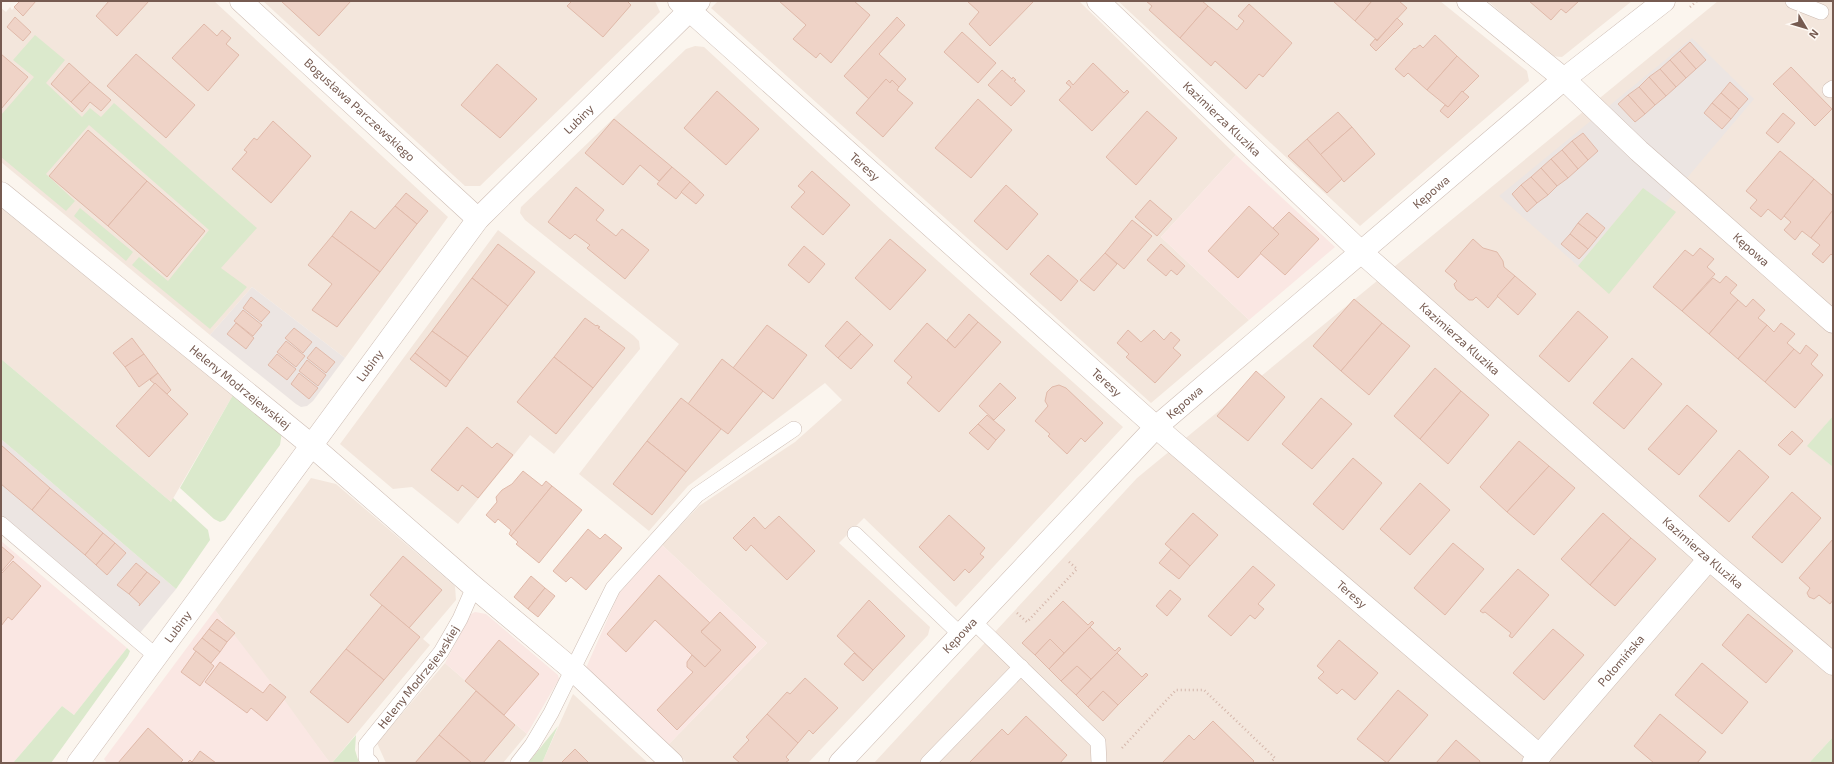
<svg xmlns="http://www.w3.org/2000/svg" width="1834" height="764" font-family="'Exo 2',sans-serif">
	<style>
		.residential { fill: #f3e6dc }
		.commercial { fill: #fae7e3 }
		.industrial { fill: #ece5e2 }
		.green { fill: #dbe9cc }
		.building { fill: #efd3c7; stroke: #e0b9a9 }
		.lines { fill: none; stroke-linecap: round; stroke-linejoin: round }
		.service-casing { stroke: #cdbcb3; stroke-width: 16 }
		.minor-casing { stroke: #cdbcb3; stroke-width: 23 }
		.path { stroke: #d4b6aa; stroke-width: 2.5; stroke-dasharray: 1 3; stroke-linecap: butt }
		.service { stroke: #fff; stroke-width: 15 }
		.minor { stroke: #fff; stroke-width: 22 }
		.labels { text-anchor: middle; stroke-width: 3; stroke-linejoin: round; paint-order: stroke }
		.street-label { font-size: 12px; fill: #765b51; stroke: #fef9f4 }
	</style>
	<rect width="100%" height="100%" fill="#fbf5ee"/>
	<g class="residential">
		<polygon points="20,1 214,1 448,217 345,358 252,287 210,335 1,162 1,8 6,12 10,7 12,10"/>
		<polygon points="263,1 655,1 660,12 480,186 465,186"/>
		<polygon points="718,1 1079,1 1236,155 1161,237 1249,320 1151,403 711,8"/>
		<polygon points="1118,1 1440,1 1527,71 1529,81 1360,226"/>
		<polygon points="1488,1 1632,1 1562,57 1550,56"/>
		<polygon points="1718,1 1833,1 1833,416 1808,446 1833,467 1833,737 1809,763 874,763 1137,478"/>
		<polygon points="695,46 704,47 881,210 1123,427 956,607 864,518 839,543 930,627 928,635 808,763 687,763 668,745 767,643 662,545 699,506 795,442 842,400 825,383 688,486 649,531 579,474 679,344 525,220 520,213 521,207 686,49"/>
		<polygon points="1,208 233,395 171,502 1,359"/>
		<polygon points="498,230 634,336 639,341 640,349 554,454 530,435 458,524 412,487 393,489 340,444"/>
		<polygon points="311,478 336,484 455,586 456,600 423,639 430,645 332,763 330,763 215,610"/>
		<polygon points="445,663 527,734 503,763 386,763 377,743"/>
		<polygon points="573,694 648,763 542,763"/>
	</g>
	<g class="commercial">
		<polygon points="1236,155 1335,247 1249,320 1161,237"/>
		<polygon points="1,541 127,648 74,715 62,706 13,763 1,763"/>
		<polygon points="662,545 767,643 668,745 586,668 619,593"/>
		<polygon points="215,610 283,698 330,763 107,763 104,759"/>
		<polygon points="475,612 486,614 558,675 559,679 527,734 445,663 471,614"/>
	</g>
	<g class="industrial">
		<polygon points="1692,38 1754,99 1664,205 1643,188 1578,266 1499,196"/>
		<polygon points="252,287 345,358 313,401 307,406 301,407 296,404 210,335"/>
		<polygon points="1,439 176,589 140,633 1,515"/>
	</g>
	<g class="green">
		<polygon points="35,35 65,60 46,83 82,117 90,108 101,117 114,103 257,228 221,268 247,287 210,329 132,265 139,257 168,281 209,230 89,125 46,174 75,201 66,211 1,157 1,115 34,77 13,60"/>
		<polygon points="1643,188 1676,212 1609,294 1578,266"/>
		<polygon points="80,208 133,252 126,261 74,216"/>
		<polygon points="1,359 171,502 173,498 208,530 210,540 176,589 1,439"/>
		<polygon points="233,395 282,432 280,445 225,520 220,522 214,519 180,488"/>
		<polygon points="1833,416 1833,467 1807,446"/>
		<polygon points="127,648 130,651 128,656 51,763 13,763 62,706 74,715"/>
		<polygon points="558,726 542,763 528,763"/>
		<polygon points="356,735 355,750 359,763 332,763"/>
		<polygon points="1833,737 1833,763 1809,763"/>
	</g>
	<g class="building">
		<polygon points="20,1 36,1 23,16 14,7"/>
		<polygon points="109,1 149,1 117,36 96,16"/>
		<polygon points="281,1 351,1 319,36"/>
		<polygon points="572,1 627,1 631,5 603,37 567,6"/>
		<polygon points="779,1 854,1 870,15 831,63 820,53 816,58 793,39 806,25"/>
		<polygon points="967,1 1033,1 1033,2 990,46 969,24 979,12"/>
		<polygon points="1146,1 1202,1 1208,6 1180,38 1149,10 1152,6"/>
		<polygon points="1333,1 1372,1 1355,21"/>
		<polygon points="1372,1 1399,1 1407,8 1377,40 1355,21"/>
		<polygon points="1529,1 1579,1 1566,13 1561,9 1551,20"/>
		<polygon points="1249,4 1292,43 1263,77 1259,74 1246,89 1215,61 1211,66 1180,38 1208,6 1237,30 1244,21 1238,16"/>
		<polygon points="15,17 31,32 23,41 7,27"/>
		<polygon points="897,17 905,25 879,54 906,79 899,87 892,80 890,83 886,79 869,99 844,76"/>
		<polygon points="1397,18 1403,24 1376,51 1370,45 1375,39 1377,41"/>
		<polygon points="204,24 217,36 222,30 231,38 226,44 239,55 208,91 172,58"/>
		<polygon points="962,32 996,63 978,83 944,52"/>
		<polygon points="1435,35 1457,56 1427,90 1408,73 1404,77 1395,69 1414,48 1415,49 1420,45 1423,48"/>
		<polygon points="1690,42 1706,60 1696,69 1680,51"/>
		<polygon points="1680,51 1696,69 1686,78 1670,60"/>
		<polygon points="1,54 28,77 1,109"/>
		<polygon points="136,54 195,105 166,138 107,86"/>
		<polygon points="1457,56 1479,76 1448,107 1427,90"/>
		<polygon points="1670,60 1686,78 1676,87 1660,69"/>
		<polygon points="69,63 90,82 71,102 51,84"/>
		<polygon points="1093,63 1124,93 1127,90 1129,92 1092,131 1059,100 1071,87 1066,83 1069,80 1073,85"/>
		<polygon points="497,64 537,99 500,138 461,105"/>
		<polygon points="1791,67 1832,109 1815,126 1773,84"/>
		<polygon points="1660,69 1676,87 1666,96 1649,77"/>
		<polygon points="1002,70 1012,79 1013,77 1016,80 1014,81 1025,91 1011,106 988,85"/>
		<polygon points="1649,77 1666,96 1655,105 1639,87"/>
		<polygon points="886,79 890,83 892,80 899,87 897,90 913,103 883,137 856,113"/>
		<polygon points="90,82 111,100 101,111 90,102 82,112 71,102"/>
		<polygon points="1730,82 1748,99 1739,109 1721,93"/>
		<polygon points="1639,87 1655,105 1645,114 1628,95"/>
		<polygon points="717,91 759,129 726,165 684,128"/>
		<polygon points="1462,91 1469,97 1448,118 1440,111 1445,105 1448,107"/>
		<polygon points="1721,93 1739,109 1731,119 1712,103"/>
		<polygon points="1628,95 1645,114 1635,122 1618,104"/>
		<polygon points="978,99 1012,130 971,178 935,148"/>
		<polygon points="1712,103 1731,119 1722,129 1704,113"/>
		<polygon points="1147,111 1177,138 1136,185 1106,157"/>
		<polygon points="1338,112 1352,127 1320,155 1307,139"/>
		<polygon points="1783,113 1795,123 1778,143 1766,133"/>
		<polygon points="614,119 672,167 659,181 640,165 623,185 585,153"/>
		<polygon points="273,121 311,156 271,203 232,169 247,152 244,150 254,138 257,140"/>
		<polygon points="1352,127 1375,154 1344,182 1320,155"/>
		<polygon points="88,130 147,181 108,226 49,176"/>
		<polygon points="1583,133 1598,151 1588,160 1572,141"/>
		<polygon points="1307,139 1342,179 1327,193 1288,156"/>
		<polygon points="1572,141 1588,160 1578,169 1562,150"/>
		<polygon points="1562,150 1578,169 1568,178 1551,159"/>
		<polygon points="1780,151 1814,179 1781,220 1768,209 1761,217 1750,208 1757,200 1746,191"/>
		<polygon points="1551,159 1568,178 1557,186 1541,168"/>
		<polygon points="672,167 690,182 676,199 657,184"/>
		<polygon points="1541,168 1557,186 1548,195 1531,177"/>
		<polygon points="812,171 850,205 823,235 791,207 805,192 798,186"/>
		<polygon points="1531,177 1548,195 1537,203 1521,185"/>
		<polygon points="1814,179 1833,196 1833,210 1811,238 1802,231 1795,240 1784,230 1791,222 1784,216"/>
		<polygon points="147,181 205,231 167,277 108,226"/>
		<polygon points="690,182 704,195 696,204 681,192"/>
		<polygon points="1006,185 1038,214 1007,250 974,221"/>
		<polygon points="1521,185 1537,203 1527,212 1512,194"/>
		<polygon points="576,187 604,210 596,220 616,236 622,229 649,250 625,279 587,248 590,245 575,234 570,239 548,222"/>
		<polygon points="406,193 428,211 417,224 395,206"/>
		<polygon points="1150,200 1172,219 1157,236 1135,217"/>
		<polygon points="395,206 417,224 380,272 332,236 351,211 375,229"/>
		<polygon points="1249,206 1279,234 1238,278 1208,251"/>
		<polygon points="1833,210 1833,256 1831,254 1823,263 1812,254 1820,245 1811,238"/>
		<polygon points="1289,212 1319,239 1285,275 1260,253 1279,234 1273,228"/>
		<polygon points="1587,213 1605,228 1597,238 1578,223"/>
		<polygon points="1132,220 1152,236 1124,269 1105,253"/>
		<polygon points="1578,223 1597,238 1588,249 1570,234"/>
		<polygon points="1570,234 1588,249 1579,259 1561,244"/>
		<polygon points="332,236 380,272 337,327 312,310 332,284 308,265"/>
		<polygon points="890,239 926,270 890,310 855,278"/>
		<polygon points="1473,239 1483,248 1497,252 1503,261 1504,267 1515,276 1488,308 1476,297 1473,300 1469,300 1456,289 1454,284 1457,281 1445,271"/>
		<polygon points="498,244 535,272 508,306 472,278"/>
		<polygon points="1161,244 1185,266 1177,275 1171,270 1166,276 1147,260"/>
		<polygon points="804,246 825,264 809,283 788,265"/>
		<polygon points="1700,248 1714,259 1707,267 1715,274 1682,311 1653,287 1685,250 1693,256"/>
		<polygon points="1105,253 1117,264 1094,291 1080,280"/>
		<polygon points="1048,255 1078,281 1061,301 1030,274"/>
		<polygon points="1515,276 1536,294 1518,315 1497,296"/>
		<polygon points="1726,276 1737,285 1730,293 1738,300 1709,334 1682,311 1713,278 1720,283"/>
		<polygon points="472,278 508,306 468,357 432,331"/>
		<polygon points="251,297 270,312 261,322 243,308"/>
		<polygon points="1354,299 1382,323 1341,371 1313,346"/>
		<polygon points="1753,299 1765,310 1758,318 1767,325 1738,359 1709,334 1738,300 1746,307"/>
		<polygon points="243,310 262,325 253,336 234,321"/>
		<polygon points="1578,311 1608,337 1569,382 1539,356"/>
		<polygon points="969,314 978,322 955,348 947,340"/>
		<polygon points="585,318 596,326 597,325 600,327 598,328 625,348 593,388 554,357"/>
		<polygon points="847,321 861,334 838,358 825,346"/>
		<polygon points="978,322 1001,342 939,412 907,383 912,377 894,361 927,323 955,348"/>
		<polygon points="236,323 254,338 246,349 227,334"/>
		<polygon points="1382,323 1410,346 1369,395 1341,371"/>
		<polygon points="1781,323 1795,334 1787,343 1794,349 1765,382 1738,359 1767,325 1774,332"/>
		<polygon points="767,325 807,355 773,399 733,368"/>
		<polygon points="294,328 312,342 303,353 285,338"/>
		<polygon points="1128,330 1141,342 1154,330 1164,340 1171,332 1180,340 1173,348 1181,355 1155,383 1126,357 1129,354 1117,343"/>
		<polygon points="432,331 468,357 450,381 415,353"/>
		<polygon points="861,334 873,345 851,369 838,358"/>
		<polygon points="132,338 144,354 125,367 113,353"/>
		<polygon points="286,341 305,356 296,367 277,352"/>
		<polygon points="1806,345 1818,355 1811,364 1823,375 1795,408 1765,382 1794,349 1800,354"/>
		<polygon points="316,347 335,362 326,373 307,358"/>
		<polygon points="415,353 450,381 446,387 410,359"/>
		<polygon points="144,354 158,373 139,387 125,367"/>
		<polygon points="277,354 296,369 287,380 268,365"/>
		<polygon points="554,357 593,388 556,434 517,402"/>
		<polygon points="1632,358 1662,384 1624,429 1593,403"/>
		<polygon points="722,359 763,391 728,434 688,404"/>
		<polygon points="307,360 326,375 318,386 299,371"/>
		<polygon points="1435,368 1461,391 1420,439 1394,416"/>
		<polygon points="1256,371 1285,397 1248,441 1217,416"/>
		<polygon points="158,373 171,390 167,394 150,380"/>
		<polygon points="299,373 318,388 309,399 291,384"/>
		<polygon points="155,383 188,414 149,457 116,426"/>
		<polygon points="1000,383 1016,398 994,420 979,406"/>
		<polygon points="1059,385 1066,388 1103,423 1085,442 1081,438 1067,454 1048,436 1050,434 1035,421 1048,406 1045,401 1047,392 1052,387"/>
		<polygon points="1461,391 1489,415 1448,464 1420,439"/>
		<polygon points="681,398 721,429 686,472 647,441"/>
		<polygon points="1321,398 1352,424 1312,469 1282,444"/>
		<polygon points="1687,405 1717,431 1679,475 1648,449"/>
		<polygon points="987,415 1005,430 996,440 978,424"/>
		<polygon points="978,424 996,440 988,450 969,433"/>
		<polygon points="467,427 492,448 497,443 513,455 478,498 462,485 458,491 431,470"/>
		<polygon points="1792,431 1803,441 1790,455 1778,445"/>
		<polygon points="647,441 686,472 652,515 613,484"/>
		<polygon points="1519,441 1549,466 1507,512 1480,487"/>
		<polygon points="1,445 50,488 32,510 1,484"/>
		<polygon points="1739,450 1769,477 1729,522 1699,496"/>
		<polygon points="1353,458 1382,483 1343,530 1313,504"/>
		<polygon points="1549,466 1575,488 1534,535 1507,512"/>
		<polygon points="523,471 542,486 546,481 552,486 511,536 509,534 511,530 498,519 495,523 486,515 497,502 496,497 502,490 512,484"/>
		<polygon points="1420,483 1450,510 1410,555 1380,529"/>
		<polygon points="552,486 582,510 539,563 516,544 518,542 511,536"/>
		<polygon points="50,488 103,533 85,555 32,510"/>
		<polygon points="1792,492 1821,518 1782,563 1752,537"/>
		<polygon points="1193,513 1218,535 1190,566 1165,544"/>
		<polygon points="1603,513 1631,538 1590,585 1561,559"/>
		<polygon points="949,515 985,548 980,554 984,557 969,573 965,569 954,581 919,547"/>
		<polygon points="779,516 815,551 787,580 751,545 746,551 733,538 754,517 765,529"/>
		<polygon points="588,529 600,539 605,534 622,548 586,590 571,577 566,582 553,571"/>
		<polygon points="103,533 115,543 96,565 85,555"/>
		<polygon points="1631,538 1656,559 1615,606 1590,585"/>
		<polygon points="1833,539 1833,600 1830,604 1819,595 1814,599 1809,597 1807,593 1810,588 1799,578"/>
		<polygon points="115,543 126,553 107,575 96,565"/>
		<polygon points="1453,543 1484,569 1445,615 1414,588"/>
		<polygon points="1,546 14,557 1,572"/>
		<polygon points="1171,549 1190,566 1179,579 1159,563"/>
		<polygon points="403,556 442,590 409,628 370,595"/>
		<polygon points="13,561 41,586 12,620 8,617 1,626 1,574"/>
		<polygon points="136,563 147,572 129,594 117,585"/>
		<polygon points="1253,566 1275,585 1258,604 1264,609 1255,619 1250,615 1231,636 1208,616"/>
		<polygon points="1518,569 1549,595 1512,638 1509,636 1511,633 1485,612 1483,613 1480,611"/>
		<polygon points="147,572 160,582 139,606 140,604 129,594"/>
		<polygon points="659,575 710,623 701,631 721,650 705,667 655,620 626,652 607,634"/>
		<polygon points="531,576 545,588 528,609 514,597"/>
		<polygon points="545,588 555,596 538,617 528,609"/>
		<polygon points="1170,590 1181,599 1167,616 1156,606"/>
		<polygon points="869,600 905,636 873,670 837,636"/>
		<polygon points="1063,601 1088,625 1092,621 1094,623 1064,653 1050,639 1035,655 1022,643"/>
		<polygon points="382,605 420,637 384,680 346,649"/>
		<polygon points="720,612 756,647 677,730 657,710 693,672 687,667 687,662 692,655 705,667 721,650 701,632"/>
		<polygon points="1748,614 1793,651 1766,683 1722,645"/>
		<polygon points="217,619 235,633 227,642 209,629"/>
		<polygon points="1090,627 1115,651 1119,647 1121,649 1091,679 1077,666 1061,681 1049,669"/>
		<polygon points="209,629 227,642 220,652 202,638"/>
		<polygon points="1553,629 1584,655 1544,700 1513,673"/>
		<polygon points="202,638 220,652 211,663 193,649"/>
		<polygon points="1050,639 1064,653 1049,669 1035,655"/>
		<polygon points="499,640 539,674 504,715 465,681"/>
		<polygon points="1339,640 1378,673 1355,700 1342,689 1337,694 1318,678 1324,672 1317,666"/>
		<polygon points="346,649 384,680 348,723 310,692"/>
		<polygon points="196,651 214,666 200,686 181,672"/>
		<polygon points="854,653 873,670 863,681 844,664"/>
		<polygon points="1117,653 1142,677 1146,673 1148,675 1118,705 1103,691 1088,707 1076,695"/>
		<polygon points="220,662 263,693 270,684 286,697 267,721 251,708 247,713 205,682"/>
		<polygon points="1702,663 1748,702 1722,734 1675,695"/>
		<polygon points="1077,666 1091,679 1076,695 1061,681"/>
		<polygon points="805,678 838,708 813,734 809,730 798,743 767,714 787,692 790,694"/>
		<polygon points="1398,690 1428,715 1387,763 1357,739"/>
		<polygon points="476,691 515,725 483,763 472,763 439,735"/>
		<polygon points="1103,691 1118,705 1103,721 1088,707"/>
		<polygon points="767,714 798,743 786,757 789,760 785,763 740,763 733,757 749,740 746,737"/>
		<polygon points="1660,714 1706,752 1697,763 1654,763 1634,746"/>
		<polygon points="1026,716 1067,755 1060,763 969,763 1002,729 1008,735"/>
		<polygon points="1213,721 1254,761 1252,763 1162,763 1189,735 1194,740"/>
		<polygon points="148,728 183,760 180,763 118,763"/>
		<polygon points="439,735 472,763 415,763"/>
		<polygon points="1456,740 1480,761 1479,763 1436,763"/>
		<polygon points="575,749 588,762 587,763 561,763"/>
		<polygon points="200,751 216,763 187,763 190,760 192,762"/>
	</g>
	<g class="lines">
		<g class="service-casing">
			<g id="service">
				<polyline points="1793,1 1821,12"/>
				<polyline points="1830,90 1833,88"/>
				<polyline points="1,524 156,656"/>
				<polyline points="855,534 960,634"/>
				<polyline points="973,621 1098,742 1099,763"/>
				<path id="s1" d="M 371,763 L 366,758 L 366,745 L 441,652 L 460,619 L 474,587"/>
				<polyline points="518,763 532,745 551,713 613,588 697,495 794,429"/>
				<polyline points="928,763 1021,667"/>
			</g>
		</g>
		<g class="minor-casing">
			<g id="minor">
				<path id="s2" d="M 241,1 L 478,219"/>
				<path id="s3" d="M 679,1 L 1156,427 L 1540,756"/>
				<path id="s4" d="M 1098,1 L 1361,252 L 1709,559 L 1833,664"/>
				<path id="s5" d="M 1468,1 L 1564,79 L 1639,151 L 1833,322"/>
				<path id="s6" d="M 1,193 L 311,445 L 474,587 L 573,670 L 672,763"/>
				<path id="s7" d="M 78,763 L 478,219 L 699,1"/>
				<path id="s8" d="M 840,763 L 1156,427 L 1564,79 L 1664,1"/>
				<path id="s9" d="M 1533,763 L 1709,559"/>
			</g>
		</g>
		<g class="path">
			<polyline points="1690,7 1697,1"/>
			<polyline points="1017,613 1027,622 1077,569 1067,560"/>
			<polyline points="1122,748 1176,690 1204,690 1275,758 1270,763"/>
		</g>
		<use href="#service" class="service"/>
		<use href="#minor" class="minor"/>
	</g>
	<g class="labels">
		<g class="street-label">
			<text dy="4" stroke="none"><textPath href="#s2" startOffset="161">Bogusława Parczewskiego</textPath></text>
			<text dy="4" stroke="none"><textPath href="#s4" startOffset="171">Kazimierza Kluzika</textPath></text>
			<text dy="4" stroke="none"><textPath href="#s7" startOffset="817">Lubiny</textPath></text>
			<text dy="4" stroke="none"><textPath href="#s3" startOffset="249">Teresy</textPath></text>
			<text dy="4" stroke="none"><textPath href="#s8" startOffset="823">Kępowa</textPath></text>
			<text dy="4" stroke="none"><textPath href="#s5" startOffset="377">Kępowa</textPath></text>
			<text dy="4" stroke="none"><textPath href="#s4" startOffset="495">Kazimierza Kluzika</textPath></text>
			<text dy="4" stroke="none"><textPath href="#s7" startOffset="493">Lubiny</textPath></text>
			<text dy="4" stroke="none"><textPath href="#s3" startOffset="573">Teresy</textPath></text>
			<text dy="4" stroke="none"><textPath href="#s6" startOffset="308">Heleny Modrzejewskiej</textPath></text>
			<text dy="4" stroke="none"><textPath href="#s8" startOffset="499">Kępowa</textPath></text>
			<text dy="4" stroke="none"><textPath href="#s4" startOffset="819">Kazimierza Kluzika</textPath></text>
			<text dy="4" stroke="none"><textPath href="#s3" startOffset="897">Teresy</textPath></text>
			<text dy="4" stroke="none"><textPath href="#s7" startOffset="169">Lubiny</textPath></text>
			<text dy="4" stroke="none"><textPath href="#s8" startOffset="175">Kępowa</textPath></text>
			<text dy="4" stroke="none"><textPath href="#s9" startOffset="135">Połomińska</textPath></text>
			<text dy="4" stroke="none"><textPath href="#s1" startOffset="106">Heleny Modrzejewskiej</textPath></text>
		</g>
	</g>
	<rect width="1834" height="764" fill="none" stroke="#765b51" stroke-width="4"/>
	<g transform="translate(1806 28) rotate(128)" stroke="#fef9f4" stroke-width="3" paint-order="stroke">
	<path d="M0-3L7 15L0 10L-7 15Z" fill="#765b51"/>
	<text y="-6" font-size="11" font-weight="bold" text-anchor="middle" fill="#765b51">N</text>
	</g>
</svg>
